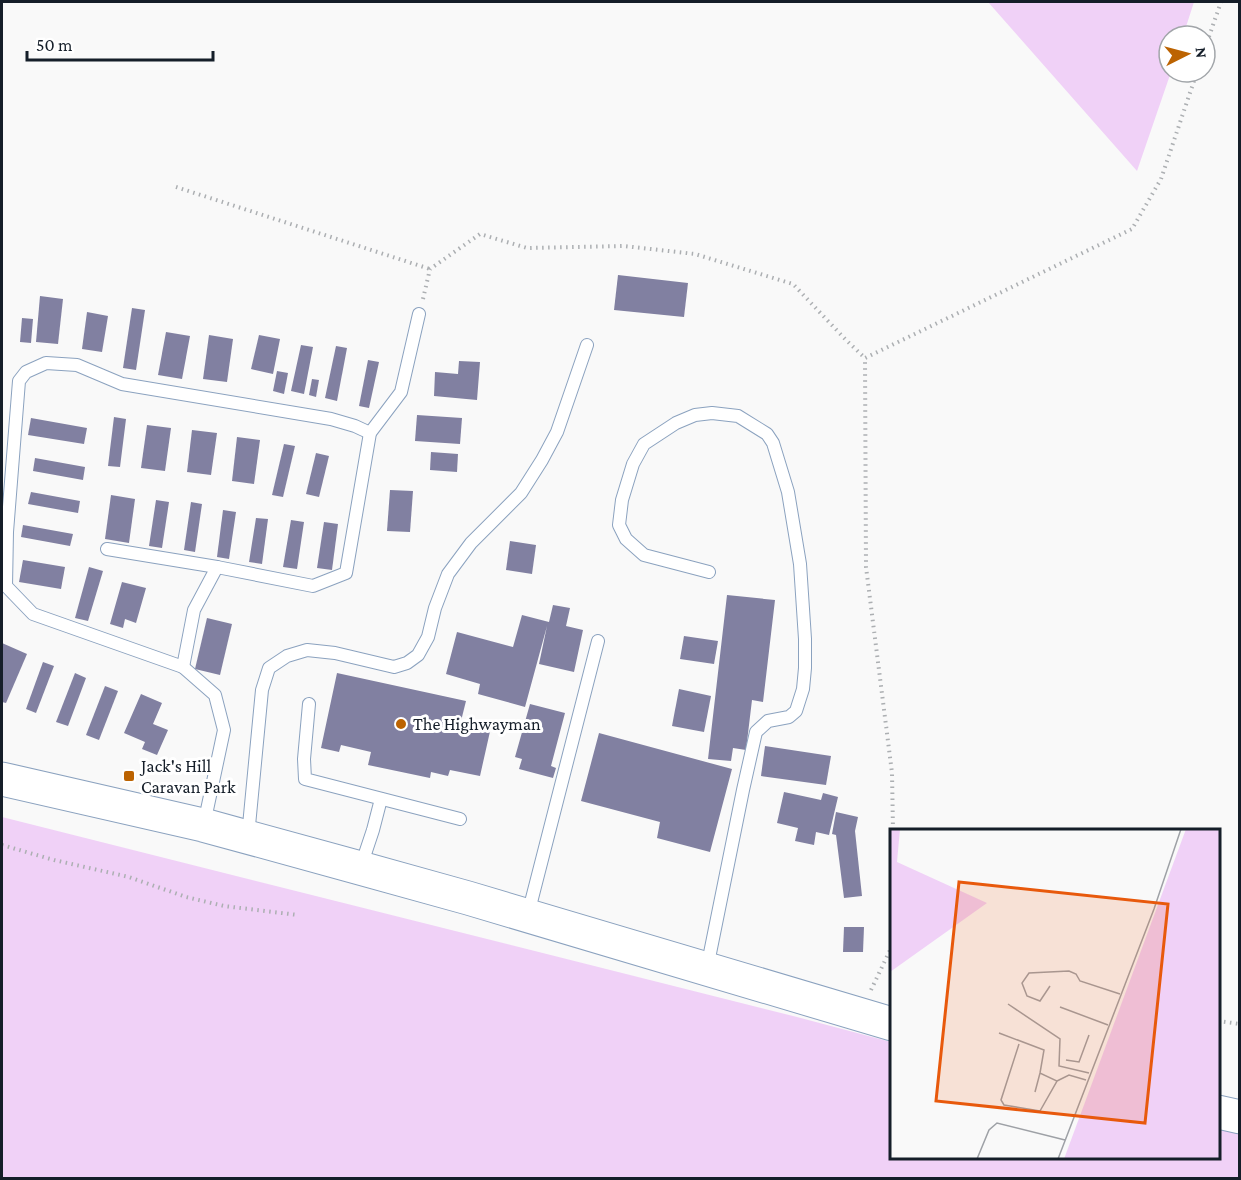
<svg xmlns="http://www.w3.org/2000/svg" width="1241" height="1180" font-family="'Crimson Pro',serif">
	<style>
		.green { fill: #f0d1f7 }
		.building { fill: #8180a1 }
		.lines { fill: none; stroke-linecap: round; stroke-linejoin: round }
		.service-casing { stroke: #8ba2bf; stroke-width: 14 }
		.secondary-casing { stroke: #8ba2bf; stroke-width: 35 }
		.path { stroke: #acafb2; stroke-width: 4; stroke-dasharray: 1.5 4.5; stroke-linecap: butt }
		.service { stroke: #fff; stroke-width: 12 }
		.secondary { stroke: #fff; stroke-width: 33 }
		.poi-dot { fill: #bc6301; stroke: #fff; stroke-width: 2 }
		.labels { text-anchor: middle; stroke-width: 6; stroke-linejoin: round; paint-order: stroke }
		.poi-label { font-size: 18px; fill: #151e29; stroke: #fff; text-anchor: start }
		.inset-road { fill: none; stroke: #9ea1a6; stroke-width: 1.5 }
		.view { fill: #e8590c; fill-opacity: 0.15; stroke: #e8590c; stroke-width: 3 }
		.inset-edge { fill: none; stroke: #151e29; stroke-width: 3 }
	</style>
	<rect width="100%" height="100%" fill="#f9f9f9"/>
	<g class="green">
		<polygon points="988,2 1194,2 1183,36 1169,36 1169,72 1171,72 1137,171"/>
		<polygon points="2,817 797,1017 891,1042 892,1158 1218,1158 1219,1129 1239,1134 1239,1178 2,1178"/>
	</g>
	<g class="building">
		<polygon points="618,275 688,283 684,317 614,310"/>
		<polygon points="40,296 63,299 58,344 36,342"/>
		<polygon points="132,308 145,310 136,370 123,368"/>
		<polygon points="87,312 108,316 102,352 82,349"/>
		<polygon points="22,318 33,319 31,343 20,342"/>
		<polygon points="166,332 190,336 182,379 158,375"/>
		<polygon points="209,335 233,339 227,382 203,379"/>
		<polygon points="259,335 280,339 273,374 251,369"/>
		<polygon points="301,345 313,347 304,394 291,391"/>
		<polygon points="336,346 347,348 337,401 325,398"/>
		<polygon points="368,360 379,362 369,408 359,406"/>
		<polygon points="459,361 480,362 477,400 434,396 435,372 458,374"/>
		<polygon points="277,371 288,373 284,394 273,391"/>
		<polygon points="312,379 319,380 316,397 309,395"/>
		<polygon points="417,415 462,418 460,444 415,441"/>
		<polygon points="114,417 126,419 120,467 108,466"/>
		<polygon points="31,418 87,428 84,444 28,435"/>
		<polygon points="147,425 171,428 165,471 141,468"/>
		<polygon points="192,430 217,433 211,475 187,472"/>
		<polygon points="237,437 260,440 254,484 232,481"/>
		<polygon points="284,444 295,446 283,497 272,495"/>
		<polygon points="431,452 458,454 457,472 430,470"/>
		<polygon points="316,453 329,456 319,497 306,494"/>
		<polygon points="35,458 85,467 83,480 33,471"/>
		<polygon points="390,490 413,491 410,532 387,531"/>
		<polygon points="31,492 80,501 78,513 28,504"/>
		<polygon points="111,495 135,499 129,543 105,539"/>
		<polygon points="156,500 169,502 162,548 149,546"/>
		<polygon points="191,502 202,504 195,552 184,550"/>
		<polygon points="223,510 236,512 229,559 217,557"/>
		<polygon points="256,518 268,519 262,564 249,562"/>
		<polygon points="291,520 304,522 297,569 283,567"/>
		<polygon points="324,522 338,524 332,570 317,568"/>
		<polygon points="23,525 73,534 70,546 21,537"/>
		<polygon points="510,541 536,545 532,574 506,570"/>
		<polygon points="23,560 65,567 61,589 19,582"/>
		<polygon points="89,567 103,571 88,621 75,618"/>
		<polygon points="122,582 146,588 136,623 125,619 123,628 110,624"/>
		<polygon points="727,595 775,600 763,702 752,700 746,750 733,748 731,761 708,759"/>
		<polygon points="553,605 570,608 566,626 583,630 574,672 539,664 547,626 525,707 478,694 480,684 446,674 457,632 513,647 522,615 549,622"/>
		<polygon points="207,618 232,624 220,675 195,669"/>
		<polygon points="684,636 718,641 714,664 680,659"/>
		<polygon points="2,643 27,654 6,703 2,702"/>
		<polygon points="43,662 54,666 36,713 26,709"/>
		<polygon points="75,673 86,678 68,726 56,722"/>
		<polygon points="337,673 466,701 461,721 491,727 480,776 450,770 448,776 431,772 430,778 368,765 371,752 341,745 339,752 321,748"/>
		<polygon points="105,686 118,691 99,740 86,735"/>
		<polygon points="679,689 711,696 704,732 672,726"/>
		<polygon points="141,694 162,703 153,724 168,730 157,755 142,749 145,742 124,733"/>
		<polygon points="530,704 565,713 551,766 556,768 553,778 519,769 522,759 515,757"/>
		<polygon points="599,733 732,769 710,852 657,838 660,822 581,801"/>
		<polygon points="765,746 831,756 826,785 761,776"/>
		<polygon points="784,792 821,800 823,793 838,797 829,835 816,832 814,845 795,841 798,828 777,823"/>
		<polygon points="836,812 858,817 855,831 862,896 844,898 836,835 832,834"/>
		<polygon points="844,927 864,927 863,952 843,952"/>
	</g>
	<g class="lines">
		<g class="service-casing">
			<g id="service">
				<polyline points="107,549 217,567 194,610 183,667 33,614 6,586 7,532 19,381 26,372 46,363 77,365 122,384 331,419 355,426 370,433"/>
				<polyline points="217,567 313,586 346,573 370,433 401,392 419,314"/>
				<polyline points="183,667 215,695 224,730 204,824"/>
				<polyline points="309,704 304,759 305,779 460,819"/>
				<polyline points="248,836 262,690 269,668 287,656 307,650 335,653 394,667 407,663 418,655 428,637 435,608 448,574 471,543 521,493 542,460 557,432 587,345"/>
				<polyline points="361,866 373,830 381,799"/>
				<polyline points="528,914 598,641"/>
				<polyline points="707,968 743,790 756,732 768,721 789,717 796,711 803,689 805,668 805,639 800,564 788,492 773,443 767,434 738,416 712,413 695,415 676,423 644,444 633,464 622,500 619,525 626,539 644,555 709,572"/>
			</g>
		</g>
		<g class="secondary-casing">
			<g id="secondary">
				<polyline points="2,779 203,825 360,868 468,898 892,1024"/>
				<polyline points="1218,1112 1240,1117"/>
			</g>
		</g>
		<g class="path">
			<polyline points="1205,48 1221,2"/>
			<polyline points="176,187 430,269"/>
			<polyline points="423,299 430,269 480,234 527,248 624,246 695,254 793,284 846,340 865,358"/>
			<polyline points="893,830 892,773 866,567 865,358 1132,229 1161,179 1197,72"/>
			<polyline points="2,845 54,860 129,877 186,897 224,906 298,915"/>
			<polyline points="871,990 892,946"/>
			<polyline points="1218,1021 1240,1024"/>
		</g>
		<use href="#service" class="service"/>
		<use href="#secondary" class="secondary"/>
	</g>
	<g class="poi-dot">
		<circle cx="401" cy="724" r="6"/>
		<rect x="123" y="770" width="12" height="12" rx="3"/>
	</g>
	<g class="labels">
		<g class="poi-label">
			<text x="413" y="730">The Highwayman</text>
			<text x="141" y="772">Jack's Hill<tspan x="141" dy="21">Caravan Park</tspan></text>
		</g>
	</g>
	<g transform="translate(890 829)">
		<rect width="330" height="330" fill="#f9f9f9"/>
		<path d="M 0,0 L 10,0 L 7,33 L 97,74 L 0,143 ZM 296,0 L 330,0 L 330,330 L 174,330 Z" fill="#f0d1f7"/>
		<path class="inset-road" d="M 160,157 L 150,172 L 137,167 L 132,154 L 139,144 L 179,142 L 186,145 L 190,152 L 230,165M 118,175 L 170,210 L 169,237 L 199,244M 170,178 L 218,196M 109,204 L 154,221 L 150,244M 129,215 L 111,271 L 114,276 L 150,282 L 167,252 L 150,244 L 145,263M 176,231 L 189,233 L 199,206M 167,252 L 179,246 L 196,251M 87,330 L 99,301 L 107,294 L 175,311M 168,330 L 264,80 L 291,0"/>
		<path class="view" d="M 69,53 L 278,75 L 255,294 L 46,272 Z"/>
		<rect width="330" height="330" class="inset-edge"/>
	</g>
	<rect width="1241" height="1180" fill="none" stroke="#151e29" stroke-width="6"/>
	<g transform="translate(1187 54) rotate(84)"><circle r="28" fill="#ffffff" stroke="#a1a5a9" stroke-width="1.5"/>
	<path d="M0-4.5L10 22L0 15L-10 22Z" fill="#bc6301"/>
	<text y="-9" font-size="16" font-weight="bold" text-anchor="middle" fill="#151e29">N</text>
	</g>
	<path d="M27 51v9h186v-9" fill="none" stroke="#151e29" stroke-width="3"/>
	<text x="36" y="51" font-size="18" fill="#151e29" stroke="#ffffff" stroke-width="4.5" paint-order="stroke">50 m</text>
</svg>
